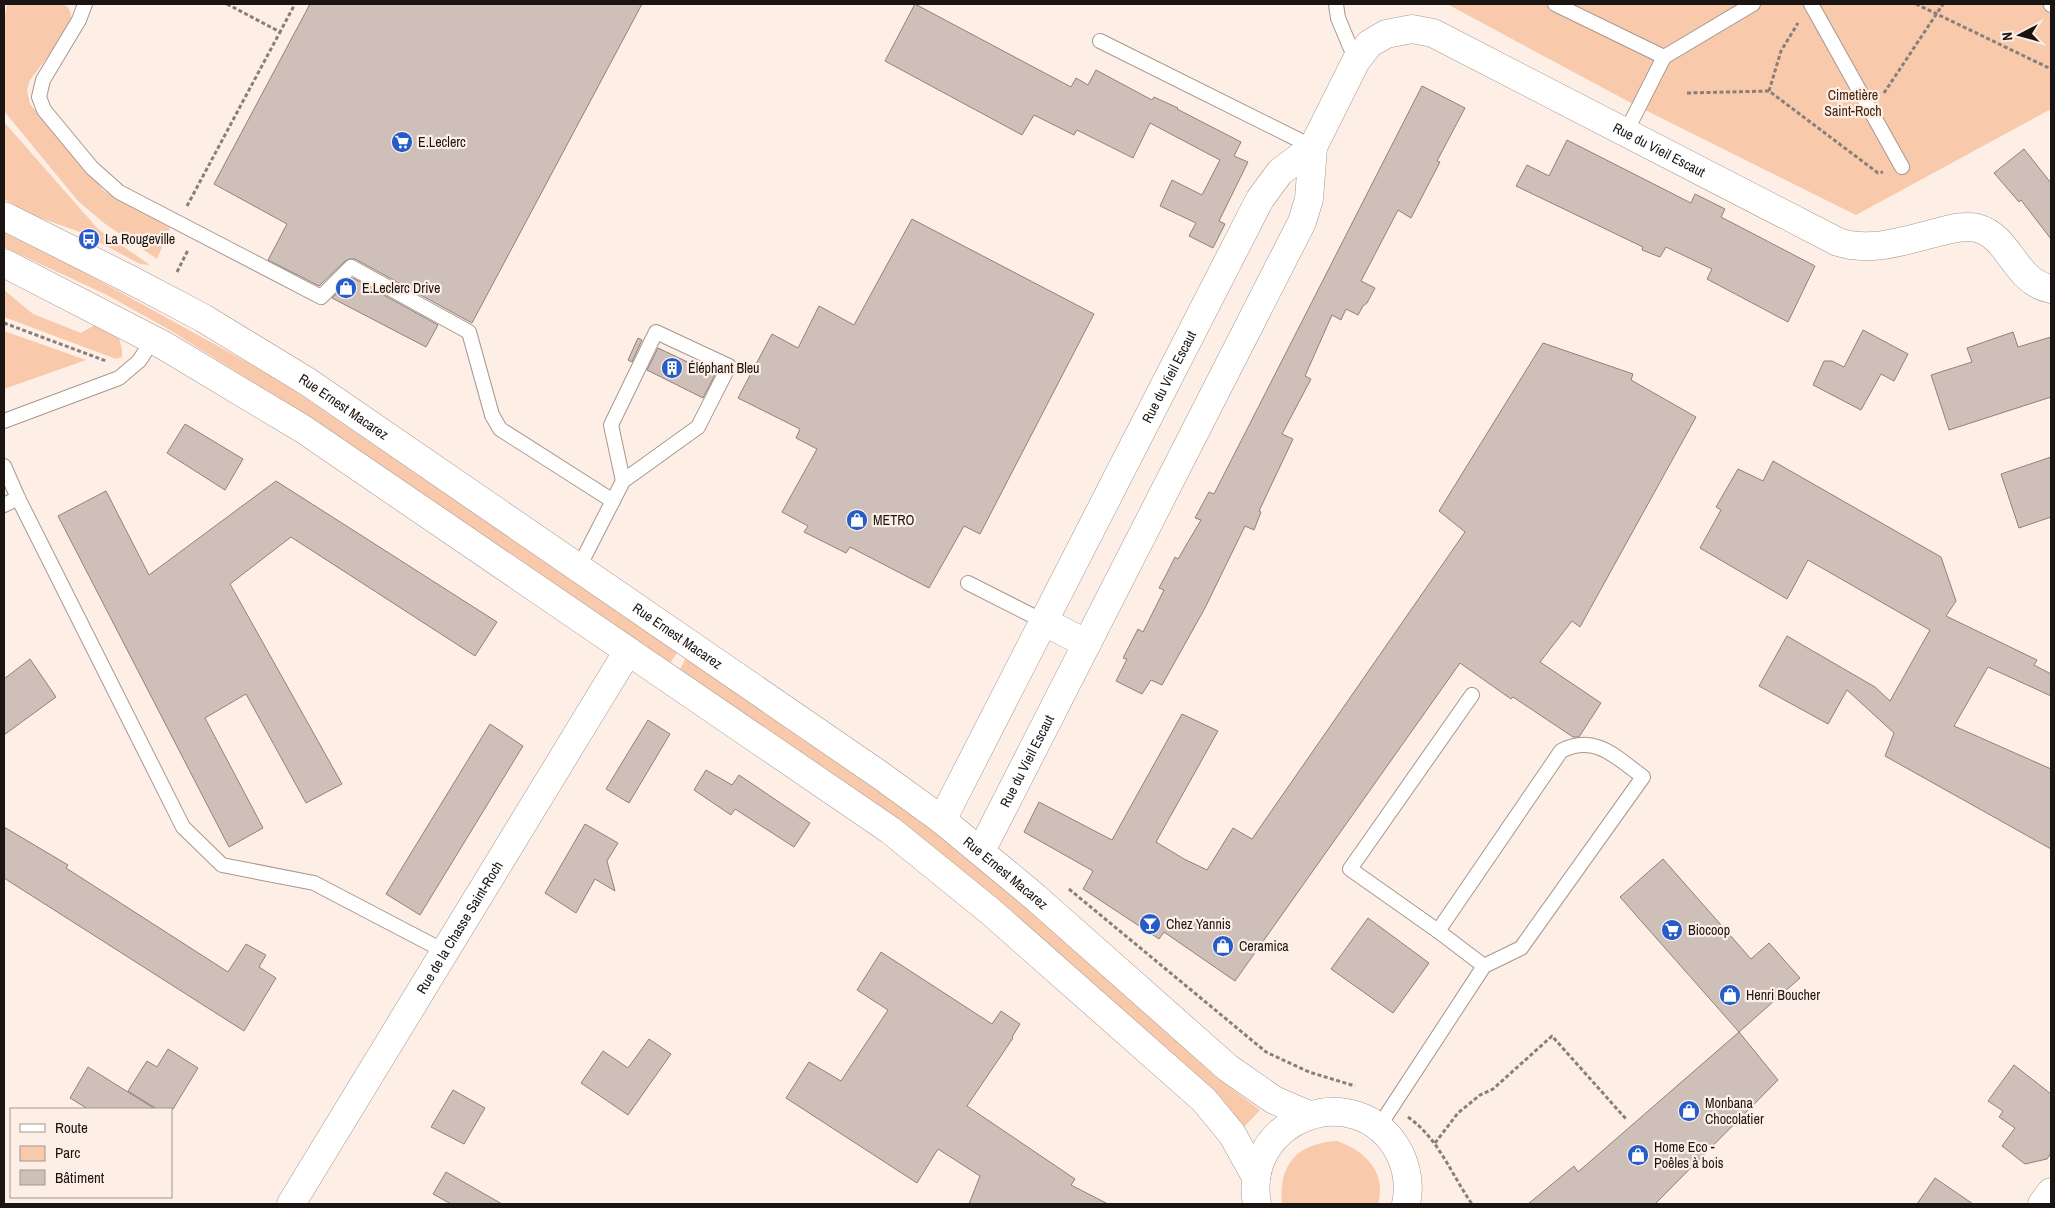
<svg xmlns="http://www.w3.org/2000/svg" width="2055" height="1208" font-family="'Archivo Narrow',sans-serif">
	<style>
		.green { fill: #f9c9ac }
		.building { fill: #cec0b8; stroke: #8f827a }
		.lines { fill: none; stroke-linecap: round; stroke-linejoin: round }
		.lane-casing { stroke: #a69890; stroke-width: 16 }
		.street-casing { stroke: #a69890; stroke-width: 29 }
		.secondary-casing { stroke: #a69890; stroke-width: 29 }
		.path { stroke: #887f79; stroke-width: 3; stroke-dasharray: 4 2.5; stroke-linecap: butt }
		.lane { stroke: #fff; stroke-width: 14 }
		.street { stroke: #fff; stroke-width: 28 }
		.secondary { stroke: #fff; stroke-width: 28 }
		.labels { text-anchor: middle; stroke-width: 4.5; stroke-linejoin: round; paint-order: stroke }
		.park-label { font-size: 14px; fill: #46230b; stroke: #fdeee6 }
		.poi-label { font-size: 14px; fill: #1a1512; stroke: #fdeee6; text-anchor: start }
		.street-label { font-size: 14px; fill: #1a1512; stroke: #fdeee6 }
	</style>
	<rect width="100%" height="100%" fill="#fdeee6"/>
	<g class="green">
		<path d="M 7,4 C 19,4 56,0 66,6 C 72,10 71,18 72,25 L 30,80 L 27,90 L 30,104 L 104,191 L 170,228 L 157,259 L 104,223 L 78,201 L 4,111 L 4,23 Z"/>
		<polygon points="1447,4 2051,4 2051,109 1856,215 1633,104"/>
		<polygon points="4,122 98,229 150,265 140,264 80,232 32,215 4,199"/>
		<polygon points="4,232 49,253 274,377 678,652 670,663 292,407 168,329 107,295 4,247"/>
		<polygon points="4,290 33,314 81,333 95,325 118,335 122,349 122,357 116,359 4,317"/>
		<polygon points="4,331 86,360 4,389"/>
		<polygon points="686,658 898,801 1055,930 1216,1077 1260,1110 1244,1127 1203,1082 894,818 680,669"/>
		<path d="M 1337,1141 C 1365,1151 1387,1172 1378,1204 L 1282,1204 C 1278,1165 1297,1143 1337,1141 Z"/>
	</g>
	<g class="building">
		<polygon points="310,4 642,4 472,323 355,259 349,259 345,261 319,286 268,260 287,224 214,184"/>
		<polygon points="915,4 1071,87 1076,78 1088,85 1096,70 1152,100 1154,97 1178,108 1177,109 1241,142 1234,156 1248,162 1219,221 1225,224 1213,248 1189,236 1196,223 1160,206 1172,180 1202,195 1220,160 1150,123 1133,158 1077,130 1074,135 1034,115 1022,135 885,61"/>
		<polygon points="1422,86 1465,108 1437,161 1440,162 1411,218 1398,210 1361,281 1375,288 1367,303 1363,306 1358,315 1346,309 1341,320 1332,315 1305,376 1311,379 1282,434 1293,439 1259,511 1261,512 1254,530 1245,526 1205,608 1162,685 1151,680 1142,694 1116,681 1127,659 1123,658 1138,629 1143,632 1164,590 1159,588 1167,573 1175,557 1178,559 1201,520 1195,518 1209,492 1214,494"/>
		<polygon points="1567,140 1691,203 1695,194 1725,209 1721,217 1815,266 1788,322 1707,279 1712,269 1666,247 1660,257 1642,250 1643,247 1516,186 1527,165 1549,176"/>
		<polygon points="2024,149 2051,183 2051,239 2021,200 2019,202 1994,173"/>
		<polygon points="912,219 1094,314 980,534 964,526 929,588 850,547 846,553 804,532 808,526 782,512 817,449 796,438 800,429 738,398 772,334 798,348 819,306 854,325"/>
		<polygon points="353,278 438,325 426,347 332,298"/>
		<polygon points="1863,330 1908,354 1894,381 1881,374 1861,410 1813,385 1824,361 1832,361 1844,367"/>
		<polygon points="2013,332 2018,347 2051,337 2051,397 1949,430 1931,375 1972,362 1967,348"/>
		<polygon points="638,338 642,340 632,362 628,360"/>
		<polygon points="1543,343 1633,374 1631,380 1696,417 1580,627 1572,621 1540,662 1601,703 1579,737 1573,737 1513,697 1511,699 1460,663 1235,981 1164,932 1159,939 1083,889 1093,871 1024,832 1039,802 1112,840 1182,714 1218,731 1156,842 1184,859 1207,870 1233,828 1252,839 1465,532 1439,511"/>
		<polygon points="658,348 715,375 703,398 647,370"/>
		<polygon points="185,424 243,459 225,490 167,453"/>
		<polygon points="2051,457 2051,517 2019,528 2001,474"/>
		<polygon points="1773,461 1941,557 1956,601 1946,616 2037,660 2034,665 2051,674 2051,696 1988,667 1954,726 2051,769 2051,849 1885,756 1894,733 1847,690 1828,724 1759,686 1787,636 1875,687 1890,701 1930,630 1808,560 1787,599 1700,548 1721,510 1716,507 1738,469 1763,481"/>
		<polygon points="276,481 497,622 475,656 291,537 230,584 342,784 306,803 246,694 205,718 263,828 229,847 58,516 106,491 149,575"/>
		<polygon points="30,659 56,697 4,735 4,679"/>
		<polygon points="648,720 670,734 629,803 606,789"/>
		<polygon points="490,724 523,746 420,915 386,894"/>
		<polygon points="706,770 732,785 739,775 810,823 794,847 735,809 731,815 694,790"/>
		<polygon points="585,824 618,843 607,861 615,891 595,879 576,913 545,893"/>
		<polygon points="4,827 68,865 66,868 228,972 246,944 266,955 259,967 276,978 244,1031 4,878"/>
		<polygon points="1663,859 1751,959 1769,943 1800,978 1739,1032 1620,897"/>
		<polygon points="1368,918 1429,963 1393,1013 1331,969"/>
		<polygon points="881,952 992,1024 1001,1011 1020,1024 1012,1037 1013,1038 967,1106 1075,1179 1071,1185 1108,1204 969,1204 980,1176 938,1149 917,1183 786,1098 809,1062 841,1081 888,1010 857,990"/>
		<polygon points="1739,1032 1778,1080 1655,1204 1528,1204 1574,1166 1578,1172"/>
		<polygon points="649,1039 671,1054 628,1115 581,1083 603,1051 628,1068"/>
		<polygon points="168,1049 198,1068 173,1109 157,1109 128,1091 147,1061 157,1067"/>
		<polygon points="2014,1065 2051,1094 2051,1153 2047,1159 2025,1164 2002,1146 2015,1128 1999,1117 2003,1111 1988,1101"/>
		<polygon points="88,1067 155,1109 88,1109 70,1098"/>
		<polygon points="453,1090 485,1108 464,1144 431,1127"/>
		<polygon points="446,1172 502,1204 451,1204 433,1194"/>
		<polygon points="1935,1178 1973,1204 1917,1204"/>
	</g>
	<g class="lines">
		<g class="lane-casing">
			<g id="lane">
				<polyline points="85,4 79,20 43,80 39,97 44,110 92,168 119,192 321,297 351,267 469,332 492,415 500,429 613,501"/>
				<polyline points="1336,4 1338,18 1356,61"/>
				<polyline points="1555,4 1664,57"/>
				<polyline points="1811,4 1902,167"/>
				<polyline points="2051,4 2051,5"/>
				<polyline points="1100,41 1313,147"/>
				<polyline points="1626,132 1664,57 1753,4"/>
				<polyline points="4,421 119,378 139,361 153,340"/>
				<polyline points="4,466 18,498 183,827 222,865 314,883 444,951"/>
				<polyline points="4,505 18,498"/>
				<polyline points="579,567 623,481 698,427 729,366 656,332 611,425 623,481"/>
				<polyline points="968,583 1043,621"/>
				<polyline points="1438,931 1350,869 1472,695"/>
				<path d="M 1378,1128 L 1484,966 L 1521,948 L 1643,777 C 1617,758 1595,733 1561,751 L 1438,931 L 1484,966"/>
			</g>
		</g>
		<g class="street-casing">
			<g id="street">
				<polyline points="1043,621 1087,644"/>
				<path id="s1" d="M 942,820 L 1260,199 L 1280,172 L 1313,147"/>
				<path id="s2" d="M 981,851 L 1302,222 L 1309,199 L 1313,147 L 1356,61 L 1369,44 L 1386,34 L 1412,29 L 1433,33 L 1838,242 C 1872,253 1906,240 1939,232 C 1951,229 1964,225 1977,228 C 2011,237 2014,282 2051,289"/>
				<path id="s3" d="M 291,1204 L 628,651"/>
				<polyline points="2042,1204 2051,1192"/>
			</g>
		</g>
		<g class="secondary-casing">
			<g id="secondary">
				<path id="s4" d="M 4,216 L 133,281 L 203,318 L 308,382 L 880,775 L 942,820 L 1035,897 L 1228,1068 L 1274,1100 L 1309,1115"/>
				<polyline points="4,263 163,345 303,429 890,830 990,911 1204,1100 1232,1134 1256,1177"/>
				<path d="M 1257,1204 C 1241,1118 1357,1075 1399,1152 C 1407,1168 1410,1186 1406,1204"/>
			</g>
		</g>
		<g class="path">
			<polyline points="227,4 280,32 295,4"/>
			<polyline points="1916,4 2051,69"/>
			<polyline points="1769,91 1781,51 1798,23"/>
			<polyline points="1687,93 1769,91 1878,173 1883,172"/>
			<polyline points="1884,93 1943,4"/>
			<polyline points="187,206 280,32"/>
			<polyline points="177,272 188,250"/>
			<polyline points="4,323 106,361"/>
			<polyline points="1069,889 1266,1052 1309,1072 1355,1086"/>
			<path d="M 1408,1117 C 1439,1139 1451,1174 1472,1204"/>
			<polyline points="1435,1143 1458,1113 1480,1095 1493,1089 1552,1036 1626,1119"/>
		</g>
		<use href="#lane" class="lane"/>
		<use href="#street" class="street"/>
		<use href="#secondary" class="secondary"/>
	</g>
	<defs>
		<g id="supermarket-disc" transform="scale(1.125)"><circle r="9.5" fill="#265cca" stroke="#fdeee6"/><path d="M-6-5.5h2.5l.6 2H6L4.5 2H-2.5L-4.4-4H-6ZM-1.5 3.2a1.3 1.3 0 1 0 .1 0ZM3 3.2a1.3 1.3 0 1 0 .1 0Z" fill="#fff"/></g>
		<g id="bus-disc" transform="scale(1.125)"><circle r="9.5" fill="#265cca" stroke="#fdeee6"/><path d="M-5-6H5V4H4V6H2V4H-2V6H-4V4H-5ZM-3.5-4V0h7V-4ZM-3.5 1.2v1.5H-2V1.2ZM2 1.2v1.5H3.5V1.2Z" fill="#fff"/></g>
		<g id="shop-disc" transform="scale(1.125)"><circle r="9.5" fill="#265cca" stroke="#fdeee6"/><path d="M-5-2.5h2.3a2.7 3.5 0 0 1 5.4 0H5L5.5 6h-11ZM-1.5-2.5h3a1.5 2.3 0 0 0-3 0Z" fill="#fff"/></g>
		<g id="building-disc" transform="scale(1.125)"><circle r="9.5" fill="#265cca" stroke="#fdeee6"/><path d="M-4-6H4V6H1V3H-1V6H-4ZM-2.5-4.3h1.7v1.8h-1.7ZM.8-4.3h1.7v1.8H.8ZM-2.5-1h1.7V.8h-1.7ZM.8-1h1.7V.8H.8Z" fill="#fff"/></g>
		<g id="bar-disc" transform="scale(1.125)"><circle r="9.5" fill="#265cca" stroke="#fdeee6"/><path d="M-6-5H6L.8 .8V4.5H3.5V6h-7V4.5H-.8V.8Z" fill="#fff"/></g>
	</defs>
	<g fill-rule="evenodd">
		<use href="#supermarket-disc" x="402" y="142"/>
		<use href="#bus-disc" x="89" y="239"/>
		<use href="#shop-disc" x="346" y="288"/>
		<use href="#building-disc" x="672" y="368"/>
		<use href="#shop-disc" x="857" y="520"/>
		<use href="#bar-disc" x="1150" y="924"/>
		<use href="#supermarket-disc" x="1672" y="930"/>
		<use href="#shop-disc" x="1223" y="946"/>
		<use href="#shop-disc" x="1730" y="995"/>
		<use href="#shop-disc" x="1689" y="1111"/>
		<use href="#shop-disc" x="1638" y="1155"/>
	</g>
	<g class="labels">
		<g class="park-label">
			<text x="1853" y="100">Cimetière<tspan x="1853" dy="16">Saint-Roch</tspan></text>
		</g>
		<g class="poi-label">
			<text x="418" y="147">E.Leclerc</text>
			<text x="105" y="244">La Rougeville</text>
			<text x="362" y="293">E.Leclerc Drive</text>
			<text x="688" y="373">Éléphant Bleu</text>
			<text x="873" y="525">METRO</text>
			<text x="1166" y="929">Chez Yannis</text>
			<text x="1688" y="935">Biocoop</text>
			<text x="1239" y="951">Ceramica</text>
			<text x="1746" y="1000">Henri Boucher</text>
			<text x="1705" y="1108">Monbana<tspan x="1705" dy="16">Chocolatier</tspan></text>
			<text x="1654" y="1152">Home Eco -<tspan x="1654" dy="16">Poêles à bois</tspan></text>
		</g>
		<g class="street-label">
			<text dy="5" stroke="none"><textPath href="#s2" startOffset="1222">Rue du Vieil Escaut</textPath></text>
			<text dy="5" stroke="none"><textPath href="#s1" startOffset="498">Rue du Vieil Escaut</textPath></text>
			<text dy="5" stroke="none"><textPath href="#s4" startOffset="390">Rue Ernest Macarez</textPath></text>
			<text dy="5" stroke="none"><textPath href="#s4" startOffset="795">Rue Ernest Macarez</textPath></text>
			<text dy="5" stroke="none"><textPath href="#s2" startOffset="101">Rue du Vieil Escaut</textPath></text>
			<text dy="5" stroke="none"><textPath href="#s4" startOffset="1200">Rue Ernest Macarez</textPath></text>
			<text dy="5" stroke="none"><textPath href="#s3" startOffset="324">Rue de la Chasse Saint-Roch</textPath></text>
		</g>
	</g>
	<rect width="2055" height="1208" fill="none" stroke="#1a1512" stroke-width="10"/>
	<rect x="10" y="1108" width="162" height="90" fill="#fdeee6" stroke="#a29791"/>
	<rect x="20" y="1124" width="25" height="8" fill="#ffffff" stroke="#a29791"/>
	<text x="55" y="1133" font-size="15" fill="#1a1512">Route</text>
	<rect x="20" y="1146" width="25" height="15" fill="#f9c9ac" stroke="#a29791"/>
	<text x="55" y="1158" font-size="15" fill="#1a1512">Parc</text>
	<rect x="20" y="1170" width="25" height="15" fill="#cec0b8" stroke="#a29791"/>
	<text x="55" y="1183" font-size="15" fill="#1a1512">Bâtiment</text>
	<g transform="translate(2020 35) rotate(264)" stroke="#fdeee6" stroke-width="4" paint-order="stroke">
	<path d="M0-4L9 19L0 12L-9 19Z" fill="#1a1512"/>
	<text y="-8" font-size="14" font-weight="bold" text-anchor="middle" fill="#1a1512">N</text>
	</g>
</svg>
